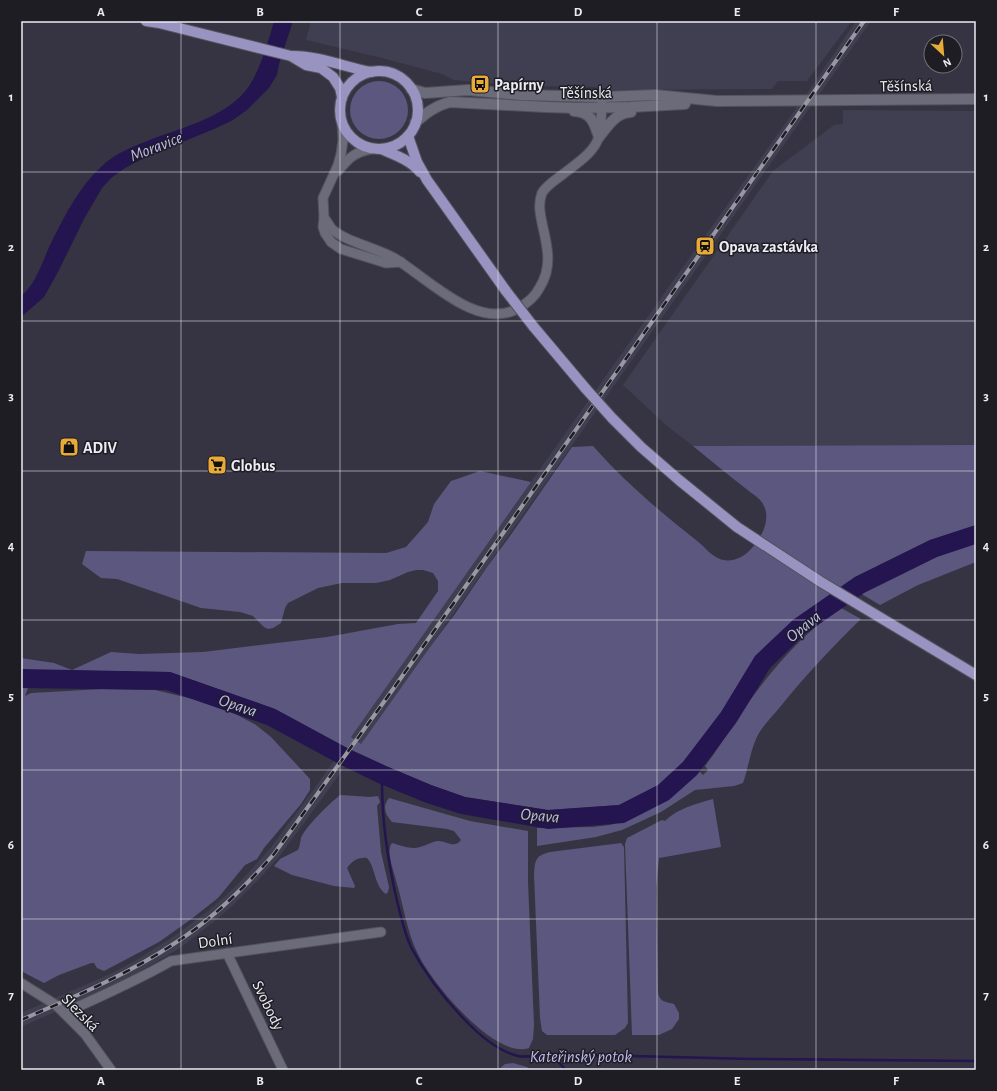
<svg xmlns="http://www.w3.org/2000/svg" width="997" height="1091" font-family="'Alegreya Sans',sans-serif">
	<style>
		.built { fill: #403e51 }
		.green { fill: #5c577e }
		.water { fill: #24144f }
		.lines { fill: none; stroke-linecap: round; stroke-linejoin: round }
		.stream { stroke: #24144f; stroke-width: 2.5 }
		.street-casing { stroke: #53525d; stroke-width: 11 }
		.secondary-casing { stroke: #53525d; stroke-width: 12 }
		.primary-casing { stroke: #53525d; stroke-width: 12 }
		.street { stroke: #6c6b7a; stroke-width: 9 }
		.secondary { stroke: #6c6b7a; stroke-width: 10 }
		.primary { stroke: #9893c1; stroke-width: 10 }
		.rail-casing { stroke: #9997a2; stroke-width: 4 }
		.rail { stroke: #1d1d23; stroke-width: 2.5; stroke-dasharray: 8; stroke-linecap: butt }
		.primary-bridge-casing { stroke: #53525d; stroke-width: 12; stroke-linecap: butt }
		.primary-bridge { stroke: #9893c1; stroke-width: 10 }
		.grid { fill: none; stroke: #edecf5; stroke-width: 1; stroke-opacity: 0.55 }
		.labels { text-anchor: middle; stroke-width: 3; stroke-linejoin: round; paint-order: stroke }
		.poi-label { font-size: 16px; font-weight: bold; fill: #edecf5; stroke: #1d1d23; text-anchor: start }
		.street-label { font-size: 16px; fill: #edecf5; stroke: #1d1d23 }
		.water-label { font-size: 17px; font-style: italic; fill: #c0baf3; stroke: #1d1d23 }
		.neatline { fill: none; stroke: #edecf5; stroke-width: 1.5 }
		.grid-label { font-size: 13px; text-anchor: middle; font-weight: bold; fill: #edecf5 }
	</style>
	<rect width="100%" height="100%" fill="#363442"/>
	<g class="built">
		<polygon points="311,21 850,21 851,22 807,81 778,81 772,89 610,90 594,87 526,86 454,80 442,74 382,58 306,40"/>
		<polygon points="856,21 871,21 413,671 324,796 278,858 263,875 232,906 216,920 180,948 116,985 21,1027 21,1013 110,974 133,962 173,937 208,911 224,897 240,882 269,850 314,789 663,295 810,89"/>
		<polygon points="843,110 976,111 976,445 693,446 667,426 623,385 773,171 834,125 843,124"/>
	</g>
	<g class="green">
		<circle cx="379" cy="110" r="29"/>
		<path d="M 976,445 L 976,525 L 930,540 L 855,577 L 793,620 L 683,762 L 659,785 L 619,805 L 548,810 L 465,797 L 431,785 L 386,766 L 349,749 L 275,709 L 170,672 L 29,670 L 21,669 L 21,658 L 54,663 L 72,670 L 111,652 L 139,654 L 203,652 L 327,637 L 398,624 L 416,623 L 438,591 L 438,581 L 433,573 L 423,570 L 416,570 L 408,572 L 390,580 L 376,583 L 342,583 L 318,588 L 288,603 L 285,608 L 281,623 L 273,628 L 268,629 L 264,627 L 253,616 L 240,612 L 201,608 L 117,579 L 101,578 L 82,564 L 86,551 L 386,553 L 406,547 L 428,522 L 434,504 L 451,481 L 480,471 L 531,482 L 351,737 L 361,744 L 430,647 L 455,614 L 487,567 L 510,536 L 572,447 L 593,446 C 624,481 659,511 696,540 C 704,546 711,556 720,559 C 730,563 743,558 750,550 C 761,539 772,519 763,504 C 759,497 751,493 745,488 C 727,474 710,460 693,446 Z"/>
		<polygon points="976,543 976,562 918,585 880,605 860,593 926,560"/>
		<path d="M 841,608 L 861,619 C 832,647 805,676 780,707 C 772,717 761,727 756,739 C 750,753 748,769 743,783 L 734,786 L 695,790 L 661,812 L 622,830 L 596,837 L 537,846 L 537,828 L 593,827 L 610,825 L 627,820 L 699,771 L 703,775 L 708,770 L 705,766 C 715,753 723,741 731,728 C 761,683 795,638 841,608 Z"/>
		<polygon points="21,688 28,688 25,696 31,693 103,689 155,690 193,699 232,712 256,725 271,737 310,779 310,790 301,804 264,848 257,859 245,865 218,898 190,920 159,942 104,971 97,968 94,963 91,963 59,975 44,983 21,971"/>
		<path d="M 340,795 L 370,797 L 378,796 L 380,802 L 377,806 L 381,852 L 389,887 L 388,892 L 386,894 C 374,886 376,868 367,858 C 358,857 352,861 347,868 L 355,886 L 354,888 L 334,886 L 292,875 L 274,866 L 280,859 L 298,850 C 300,846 300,842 301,838 C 305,827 330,803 340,795 Z"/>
		<path d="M 389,798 L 470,821 L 528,831 L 528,882 L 534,1025 L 533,1039 L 529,1048 C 495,1060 431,982 418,954 C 407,932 404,908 397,884 C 395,874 385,851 392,843 C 399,845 407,848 414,848 C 422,848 430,842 438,841 C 447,841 455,849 461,840 L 454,831 L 447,829 L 392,822 C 385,814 382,807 389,798 Z"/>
		<path d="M 713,799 L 721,847 L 659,858 L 656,889 L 658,993 C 660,1002 666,1002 674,1004 L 679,1013 L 679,1019 L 672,1029 L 659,1035 L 632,1035 L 625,844 L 627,838 L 662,820 L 665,821 C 678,808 696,804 713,799 Z"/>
		<path d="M 621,843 L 624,847 L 628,1023 L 625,1028 L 615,1035 L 547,1035 L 542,1031 L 540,1018 L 534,875 C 535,860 535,856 550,852 Z"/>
		<polygon points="513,1063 527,1067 531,1070 498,1070 505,1064"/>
	</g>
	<g class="water">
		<path d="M 274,21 L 293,21 L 279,64 L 277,75 L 269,88 L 247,110 L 233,120 L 214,129 L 146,157 L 125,168 L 111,178 L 102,188 L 84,219 L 58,272 L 44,297 L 21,317 L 21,296 C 37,284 44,256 53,239 C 66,213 80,186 102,166 C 115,153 135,146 152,139 C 184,127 229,116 249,86 C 260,70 269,40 274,21 Z"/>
		<polygon points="976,525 976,544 937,557 864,593 805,634 770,668 736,723 697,775 669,800 624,823 548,829 461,814 424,802 378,783 341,765 267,725 166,690 21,688 21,669 170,672 275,709 349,749 386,766 431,785 465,797 548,810 619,805 658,785 683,762 721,712 755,656 793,620 855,577 930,540"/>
	</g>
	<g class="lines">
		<g class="stream">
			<path d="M 382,783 C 382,822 388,862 397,901 C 401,916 404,932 411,947 C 424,972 444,998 463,1018 C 478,1034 497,1051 518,1056 C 526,1058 542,1055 551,1054 L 751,1059 L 976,1061"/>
			<polyline points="551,1054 564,1068"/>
		</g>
		<g class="street-casing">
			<g id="street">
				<polyline points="342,123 343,140 341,154 338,165 323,198 324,218 323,227 325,233 331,242 341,249 386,263 401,262"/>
				<path d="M 338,171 C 349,158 354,152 372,149"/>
				<path d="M 324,218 C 327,221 329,225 331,228 C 343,241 377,248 394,258 C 427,277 477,332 519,308 C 528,302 535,297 540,287 C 553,266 547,245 542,223 C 540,213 538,203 542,193 C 546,186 555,180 562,175 C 574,165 595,153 599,136 C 602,125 601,112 602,100"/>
				<polyline points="227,953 283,1070"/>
				<polyline points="21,983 56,1005 85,1034 111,1070"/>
				<path d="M 64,1013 C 100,997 136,981 171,961 L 381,932"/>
			</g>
		</g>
		<g class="secondary-casing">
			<g id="secondary">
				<polyline points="411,89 425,93 468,90 522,95 602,97 655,95 717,101 976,99"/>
				<path d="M 574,111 C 592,112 594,123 599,137"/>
				<path d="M 415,123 C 426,113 435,106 450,102 L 546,107 L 578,108 L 630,107 L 685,104"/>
				<path d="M 599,137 C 608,126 615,113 631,112"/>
			</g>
		</g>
		<g class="primary-casing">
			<g id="primary">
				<polyline points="146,21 159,23 291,56 306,65 321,68 333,77 340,88 342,97"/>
				<path d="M 293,56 C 319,56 345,67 371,72"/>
				<circle cx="379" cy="110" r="39"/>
				<polyline points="408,136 417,162 427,180 506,291"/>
				<path d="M 381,149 C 395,155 410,160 420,172"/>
				<polyline points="533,326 586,389"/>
				<polyline points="612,418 641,447 679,480 737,527 821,582 976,675"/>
			</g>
		</g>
		<use href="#street" class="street"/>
		<use href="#secondary" class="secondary"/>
		<use href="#primary" class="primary"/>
		<g class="rail-casing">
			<path id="rail" d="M 21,1020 C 74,997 127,975 175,943 C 213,919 245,887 274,854 L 391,692 L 864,21"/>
		</g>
		<use href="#rail" class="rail"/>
		<g class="primary-bridge-casing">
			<g id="primary-bridge">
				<polyline points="506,291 533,326"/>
				<polyline points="586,389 612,418"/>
			</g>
		</g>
		<use href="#primary-bridge" class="primary-bridge"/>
	</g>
	<path class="grid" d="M 181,21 L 181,1070M 340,21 L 340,1070M 498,21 L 498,1070M 657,21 L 657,1070M 816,21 L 816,1070M 21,172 L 976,172M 21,321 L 976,321M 21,471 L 976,471M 21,620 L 976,620M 21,770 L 976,770M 21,919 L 976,919"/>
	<defs>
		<g id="bus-square" transform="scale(1)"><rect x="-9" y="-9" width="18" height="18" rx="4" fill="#e9ab38" stroke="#1d1d23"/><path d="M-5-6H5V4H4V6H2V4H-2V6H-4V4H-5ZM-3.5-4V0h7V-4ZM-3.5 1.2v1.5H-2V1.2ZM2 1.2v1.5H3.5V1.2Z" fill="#111"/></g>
		<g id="station-square" transform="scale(1)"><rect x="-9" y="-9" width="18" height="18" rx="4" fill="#e9ab38" stroke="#1d1d23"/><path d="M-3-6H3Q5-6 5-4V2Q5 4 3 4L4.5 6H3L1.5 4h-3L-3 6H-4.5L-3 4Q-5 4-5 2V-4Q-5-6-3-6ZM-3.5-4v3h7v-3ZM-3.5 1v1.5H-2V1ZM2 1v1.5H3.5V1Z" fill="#111"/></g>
		<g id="shop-square" transform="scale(1)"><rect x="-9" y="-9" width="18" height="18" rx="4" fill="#e9ab38" stroke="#1d1d23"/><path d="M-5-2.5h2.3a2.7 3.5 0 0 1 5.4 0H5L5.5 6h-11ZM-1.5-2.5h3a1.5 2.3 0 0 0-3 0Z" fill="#111"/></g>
		<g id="supermarket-square" transform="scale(1)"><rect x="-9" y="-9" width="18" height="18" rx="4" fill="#e9ab38" stroke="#1d1d23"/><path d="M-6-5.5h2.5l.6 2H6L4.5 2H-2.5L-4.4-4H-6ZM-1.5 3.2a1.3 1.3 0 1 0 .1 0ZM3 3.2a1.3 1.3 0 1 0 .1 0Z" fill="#111"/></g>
	</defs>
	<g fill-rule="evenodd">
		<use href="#bus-square" x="480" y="84"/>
		<use href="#station-square" x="705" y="246"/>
		<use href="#shop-square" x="69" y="447"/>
		<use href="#supermarket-square" x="217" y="465"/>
	</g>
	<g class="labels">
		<g class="poi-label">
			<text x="494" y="90">Papírny</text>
			<text x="719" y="252">Opava zastávka</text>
			<text x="83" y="453">ADIV</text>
			<text x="231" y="471">Globus</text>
		</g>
		<g class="street-label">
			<text transform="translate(906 85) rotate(-1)" y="6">Těšínská</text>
			<text x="586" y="98">Těšínská</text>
			<text transform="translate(215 940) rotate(-8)" y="6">Dolní</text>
			<text transform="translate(269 1005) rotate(64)" y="6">Svobody</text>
			<text transform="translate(81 1012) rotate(45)" y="6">Slezská</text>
		</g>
		<g class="water-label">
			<text transform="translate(156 146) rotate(-21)" y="6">Moravice</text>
			<text transform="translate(803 626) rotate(-39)" y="6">Opava</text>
			<text transform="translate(238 705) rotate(19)" y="6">Opava</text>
			<text transform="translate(540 815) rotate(5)" y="6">Opava</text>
			<text x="581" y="1062">Kateřinský potok</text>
		</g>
	</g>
	<rect width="997" height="1091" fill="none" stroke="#1d1d23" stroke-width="44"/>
	<g transform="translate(943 54) rotate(154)"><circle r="19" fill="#1d1d23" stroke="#707077"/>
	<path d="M0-3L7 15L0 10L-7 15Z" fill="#e9ab38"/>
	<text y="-6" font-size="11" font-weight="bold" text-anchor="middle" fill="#edecf5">N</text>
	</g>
	<rect x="22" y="22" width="953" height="1047" class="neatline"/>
	<g class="grid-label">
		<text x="101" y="16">A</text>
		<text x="260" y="16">B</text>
		<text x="419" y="16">C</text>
		<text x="578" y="16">D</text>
		<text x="737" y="16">E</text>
		<text x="896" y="16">F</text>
		<text x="11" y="101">1</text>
		<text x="986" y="101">1</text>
		<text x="11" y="251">2</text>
		<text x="986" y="251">2</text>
		<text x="11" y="400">3</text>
		<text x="986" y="400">3</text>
		<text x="11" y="550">4</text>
		<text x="986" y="550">4</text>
		<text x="11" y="700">5</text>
		<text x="986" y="700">5</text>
		<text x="11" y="849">6</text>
		<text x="986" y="849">6</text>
		<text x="11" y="999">7</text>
		<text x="986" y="999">7</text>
		<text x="101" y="1085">A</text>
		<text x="260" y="1085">B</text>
		<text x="419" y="1085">C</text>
		<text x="578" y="1085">D</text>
		<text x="737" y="1085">E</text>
		<text x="896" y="1085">F</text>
	</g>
</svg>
